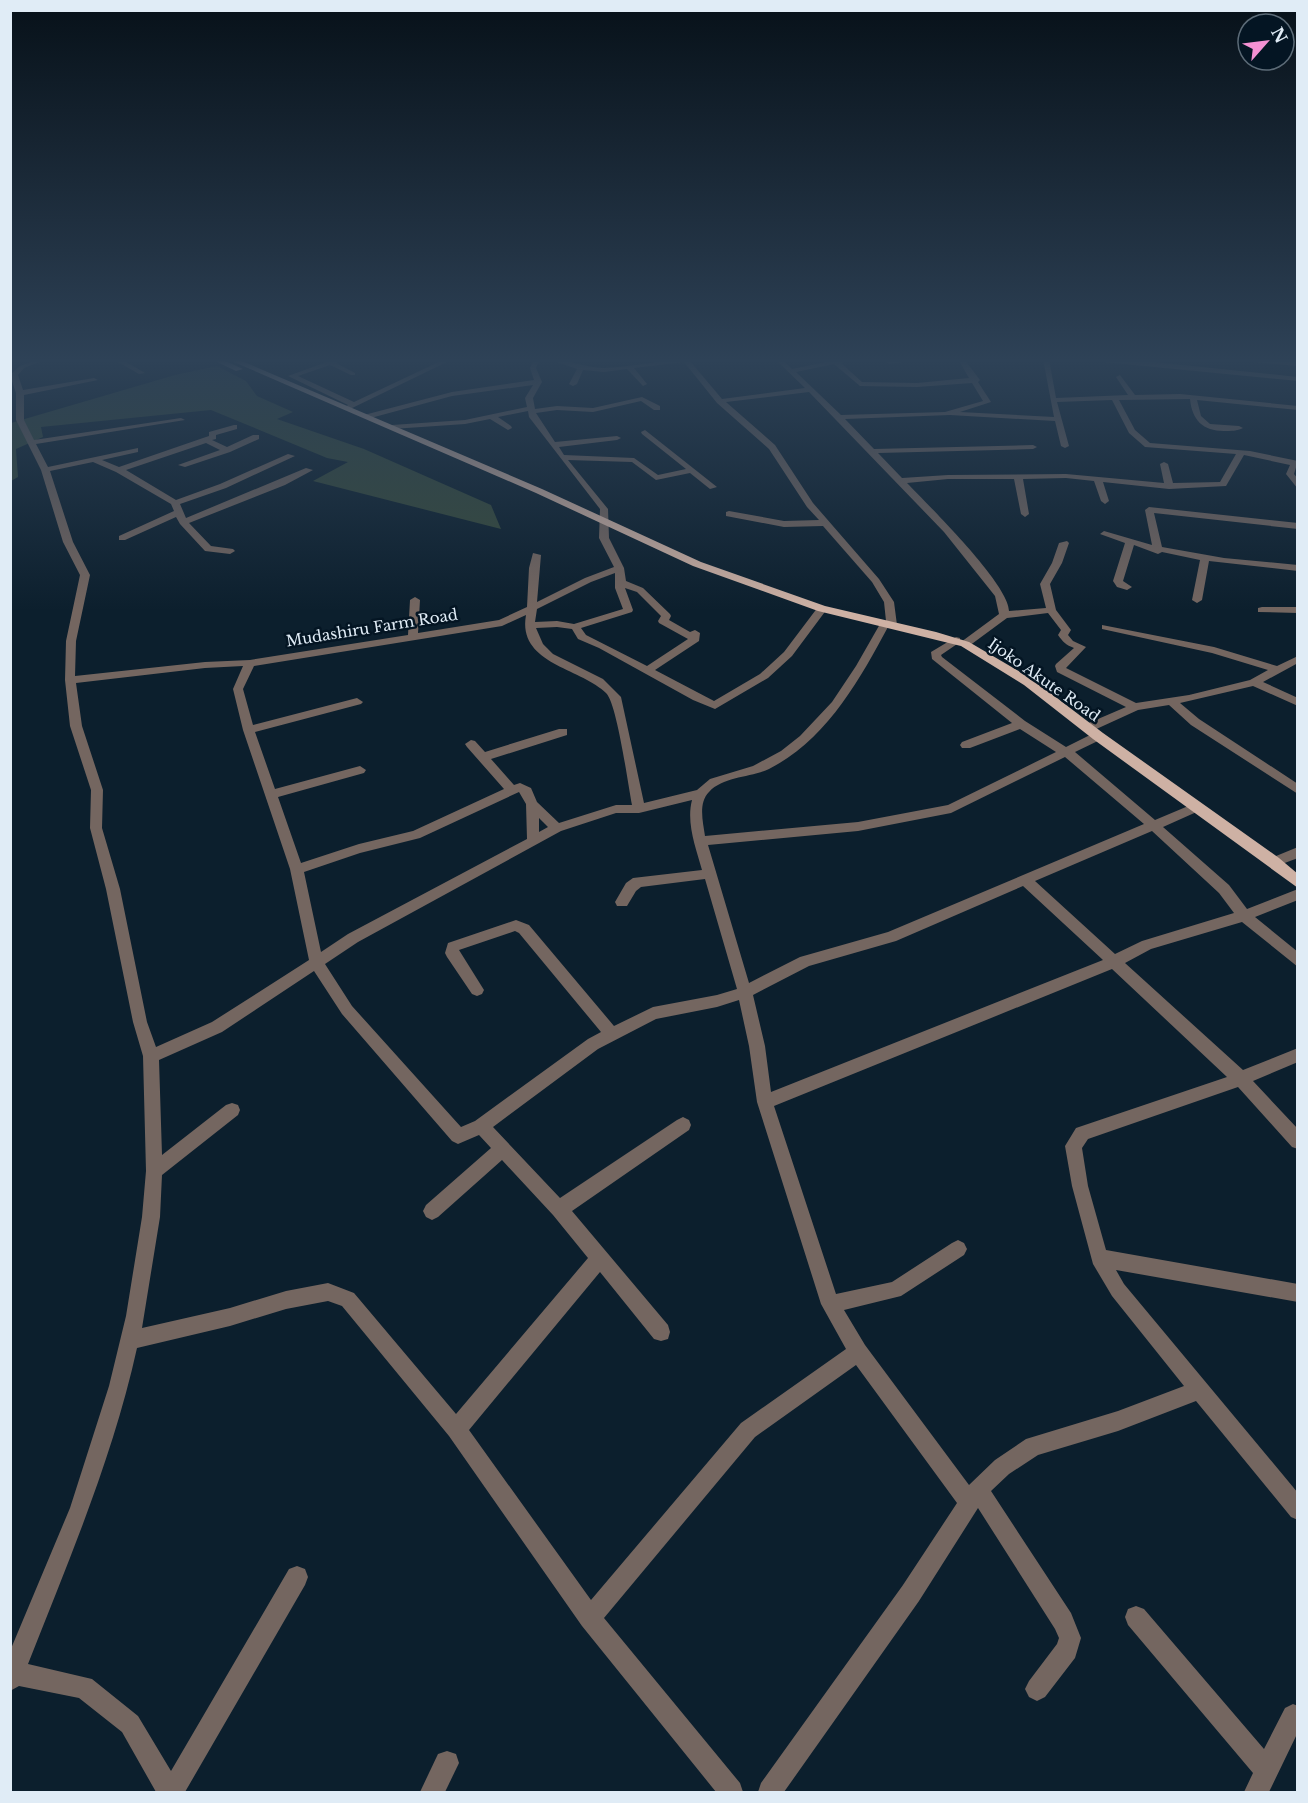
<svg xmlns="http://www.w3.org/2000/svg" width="1308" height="1803" font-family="'Libre Baskerville',serif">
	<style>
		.green { fill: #374a3a }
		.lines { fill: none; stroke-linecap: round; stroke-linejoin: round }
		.minor { fill: #746660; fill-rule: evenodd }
		.major { fill: #ceb1a4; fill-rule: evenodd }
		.labels { text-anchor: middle; stroke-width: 5; stroke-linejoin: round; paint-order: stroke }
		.far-street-label { font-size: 15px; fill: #e0ecf6; stroke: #041523 }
	</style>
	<rect width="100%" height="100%" fill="#0c1f2d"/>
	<polygon class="green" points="217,366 246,381 257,396 293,412 277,419 364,449 491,505 501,529 313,481 348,462 327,458 211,410 41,427 43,437 16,449 18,477 11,481 11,423 175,375"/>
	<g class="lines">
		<g class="minor">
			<path d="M 38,359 L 47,359 L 24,368 L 18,375 L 23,390 L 94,378 L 98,380 L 24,395 L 24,420 L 34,440 L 181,418 L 185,420 L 36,444 L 48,467 L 138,448 L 138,452 L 102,460 L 119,467 L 203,438 L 209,436 L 209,432 L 234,425 L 237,425 L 237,429 L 216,435 L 216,439 L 212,440 L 227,447 L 253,435 L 259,435 L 259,439 L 230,452 L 185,467 L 178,465 L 220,450 L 206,443 L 126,470 L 176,500 L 220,484 L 288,454 L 295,456 L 226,488 L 180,504 L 186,518 L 306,468 L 313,470 L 285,485 L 189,523 L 211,546 L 233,549 L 235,551 L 230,554 L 205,551 L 180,524 L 176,517 L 125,540 L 119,540 L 119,536 L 174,511 L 171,504 L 116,472 L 93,462 L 50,471 L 73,542 L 90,575 L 76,641 L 75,676 L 205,662 L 250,660 L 408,635 L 410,600 L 415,597 L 420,600 L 418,633 L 499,620 L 527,607 L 529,568 L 533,553 L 541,555 L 537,602 L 585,578 L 614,567 L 599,538 L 600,509 L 529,417 L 528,411 L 498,417 L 511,426 L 512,428 L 508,430 L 490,419 L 465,424 L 392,429 L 388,427 L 392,425 L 465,420 L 527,407 L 525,398 L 533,385 L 452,396 L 367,419 L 363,417 L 364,415 L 452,392 L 534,380 L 530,368 L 534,359 L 540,359 L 536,368 L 542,382 L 533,398 L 535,409 L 557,406 L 593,408 L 642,397 L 660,406 L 660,410 L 654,410 L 641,401 L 593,412 L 557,410 L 536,413 L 555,442 L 617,436 L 621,438 L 617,440 L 559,447 L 564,455 L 634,458 L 658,475 L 686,469 L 642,434 L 641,432 L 645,430 L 717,487 L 710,489 L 690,473 L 656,480 L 632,462 L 568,460 L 608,509 L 609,538 L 624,568 L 626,581 L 643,588 L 670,614 L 671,616 L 669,620 L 690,632 L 695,630 L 700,633 L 699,641 L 655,670 L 714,701 L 760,674 L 784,652 L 818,607 L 822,606 L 827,609 L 792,656 L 768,678 L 715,709 L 693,700 L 599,648 L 578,639 L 572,629 L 557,627 L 536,628 L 543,644 L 553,654 L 603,679 L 621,697 L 644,803 L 697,790 L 710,779 L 753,766 L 781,751 L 800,736 L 832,702 L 856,666 L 880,624 L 886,621 L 884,602 L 872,582 L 823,526 L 784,527 L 726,516 L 726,512 L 729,511 L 784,521 L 819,520 L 807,507 L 769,449 L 717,403 L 684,362 L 634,368 L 647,384 L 643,386 L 627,369 L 604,372 L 583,370 L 577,384 L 573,386 L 569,384 L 577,369 L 549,359 C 568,359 585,368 604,368 C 634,367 663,359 693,359 L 690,361 L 722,399 L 805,388 L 775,359 L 782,359 L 792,369 L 840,359 L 852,359 L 841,363 L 862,382 L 917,383 L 969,378 L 958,359 L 964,359 L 980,380 L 978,382 L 991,402 L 960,412 L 1054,417 L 1043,359 L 1049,359 L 1056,398 L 1128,395 L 1116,377 L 1120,375 L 1135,395 L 1180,394 L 1298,406 L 1298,410 L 1197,400 L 1201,416 L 1210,424 L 1239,426 L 1243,428 C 1237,431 1231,431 1224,431 C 1203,431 1192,420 1190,399 L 1119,400 L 1135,430 L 1150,443 L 1250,451 L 1298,461 L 1294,474 L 1298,479 L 1298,489 L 1286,474 L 1290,465 L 1244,455 L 1226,486 L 1169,489 L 1103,482 L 1109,501 L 1105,504 L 1101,501 L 1094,481 L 1066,478 L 1023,479 L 1029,514 L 1025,517 L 1021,514 L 1014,479 L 948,479 L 907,483 C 928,505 1009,584 1009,611 L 1046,608 L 1040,584 L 1052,563 L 1059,543 L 1067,541 L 1069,543 L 1062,563 L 1050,584 L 1056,610 L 1071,630 L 1068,635 L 1073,641 L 1086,647 L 1066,668 L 1136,703 L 1189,695 L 1250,680 L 1268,670 L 1212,653 L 1102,629 L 1102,625 L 1214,647 L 1277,666 L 1298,656 L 1298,663 L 1263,682 L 1298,698 L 1298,706 L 1253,686 L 1180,703 L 1199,719 L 1298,784 L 1298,794 L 1191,725 L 1169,705 L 1138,710 L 1092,731 L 1084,731 L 1084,725 L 1126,707 L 1057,672 L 1055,666 L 1056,664 L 1074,648 C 1066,645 1063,642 1058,635 L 1061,630 L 1048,613 L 1007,618 L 969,646 L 961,646 L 961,642 L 999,614 L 995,596 L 944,532 L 809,392 L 726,402 L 775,445 L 813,503 L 879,579 L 894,602 L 897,625 L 892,628 L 888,627 C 859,681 826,740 769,769 C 750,778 724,776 709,792 C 698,803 703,822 705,836 L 858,822 L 948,805 L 1056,752 L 1020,729 L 970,748 L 962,748 L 960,745 L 962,742 L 1012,723 L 932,659 L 931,652 L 956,637 L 960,638 L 960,642 L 941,655 L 942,657 L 1025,721 L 1066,747 L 1094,733 L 1102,733 L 1102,739 L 1075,752 L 1155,820 L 1193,804 L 1201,804 L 1203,807 L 1201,810 L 1163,827 L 1229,885 L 1247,909 L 1298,889 L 1298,900 L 1255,917 L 1298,952 L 1298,967 L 1242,922 L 1151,949 L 1125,963 L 1243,1070 L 1298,1048 L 1298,1062 L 1253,1081 L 1298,1129 L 1298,1149 L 1292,1147 L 1238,1087 L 1088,1139 L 1082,1148 L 1088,1186 L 1106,1250 L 1298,1284 L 1298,1302 L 1116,1270 L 1124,1284 L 1298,1493 L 1298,1520 L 1291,1517 L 1196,1401 L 1118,1431 L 1038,1455 L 1009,1474 L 991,1491 L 1071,1613 L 1081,1638 L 1075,1658 L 1045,1697 L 1037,1701 L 1029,1697 L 1025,1689 L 1029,1681 L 1057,1644 L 1059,1638 L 1055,1629 L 978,1508 L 919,1601 L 784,1792 L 758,1792 L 761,1783 L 903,1585 L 957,1503 L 856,1365 L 755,1437 L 604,1618 L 740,1783 L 743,1792 L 716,1792 L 582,1626 L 449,1436 L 342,1306 L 328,1301 L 286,1309 L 230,1326 L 137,1348 C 113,1457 69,1560 28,1664 L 92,1679 L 138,1716 L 171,1771 L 289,1569 L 297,1566 L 305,1569 L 308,1577 L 305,1585 L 185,1792 L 156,1792 L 122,1732 L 79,1698 L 19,1686 L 10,1691 L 10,1651 L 70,1508 L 109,1386 L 126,1316 L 142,1217 L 146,1171 L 143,1056 L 133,1022 L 106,889 L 90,828 L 91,790 L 70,726 L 65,680 L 66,641 L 80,575 L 63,542 L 41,470 L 16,420 L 16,393 L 10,375 L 20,366 ZM 834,364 L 860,386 L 917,387 L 972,383 L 983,401 L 945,412 L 841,415 L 796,372 ZM 1112,400 L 1129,433 L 1145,447 L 1236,454 L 1220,482 L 1173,483 L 1168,464 L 1164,462 L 1160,464 L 1164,483 L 1066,474 L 948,475 L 902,478 L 878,453 L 1033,449 L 1037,447 L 1033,445 L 874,449 L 845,419 L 950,415 L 1055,421 L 1061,446 L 1065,448 L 1069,446 L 1057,402 ZM 615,573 L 615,588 L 623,609 L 574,624 L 557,621 L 535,622 L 537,609 L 591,582 ZM 625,588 L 637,592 L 661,616 L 658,621 L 659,623 L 688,639 L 647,666 L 586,635 L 581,628 L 632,612 L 633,610 ZM 526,615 C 517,664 581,668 606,693 C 617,703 628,785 632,805 L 616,805 L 559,823 L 537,802 L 531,788 L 520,783 L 514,785 L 491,759 L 567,735 L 567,729 L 559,729 L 485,752 L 475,741 L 471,740 L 465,744 L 467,747 L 504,789 L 413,831 L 359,844 L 301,863 L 278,797 L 364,773 L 366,770 L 360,766 L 275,789 L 255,732 L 361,704 L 363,702 L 357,698 L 253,725 L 243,689 L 254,666 L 502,626 ZM 243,666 L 233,689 L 243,730 L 290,869 L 309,960 L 212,1022 L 156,1047 L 147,1022 L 120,889 L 102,828 L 103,790 L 82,726 L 76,683 L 205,668 ZM 1065,757 L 1144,824 L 888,932 L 800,957 L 749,983 L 708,845 L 858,831 L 951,813 ZM 519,792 L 526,804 L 527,839 L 348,934 L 321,952 L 304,872 L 360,853 L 420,838 ZM 692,800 C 686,823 696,848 702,870 L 633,878 L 626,883 L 615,902 L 617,906 L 627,906 L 636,891 L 641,887 L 705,879 L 737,989 L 717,995 L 653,1007 L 614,1026 L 529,925 L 516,920 L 448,943 L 445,953 L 447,957 L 472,994 L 477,996 L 482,994 L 484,990 L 459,950 L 515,931 L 519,933 L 601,1032 L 588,1039 L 475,1121 L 461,1127 L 352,1006 L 325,964 L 358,942 L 561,831 L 616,813 L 639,813 ZM 539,818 L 548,827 L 539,832 ZM 1152,831 L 1219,893 L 1234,913 L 1142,941 L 1115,954 L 1035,881 ZM 1023,886 L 1103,960 L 771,1092 L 765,1046 L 753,995 L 809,966 L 896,941 ZM 1112,969 L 1227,1077 L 1076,1128 L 1065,1146 L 1072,1186 L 1093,1264 L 1112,1296 L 1184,1386 L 1118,1411 L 1026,1439 L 995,1460 L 969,1485 L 865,1345 L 844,1310 L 901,1296 L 964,1255 L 967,1249 L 964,1243 L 958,1240 L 952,1243 L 892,1282 L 836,1294 L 774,1106 ZM 314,971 L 342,1014 L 452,1141 L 458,1144 L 479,1135 L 491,1148 L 426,1205 L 423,1211 L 426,1217 L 432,1220 L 438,1217 L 502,1160 L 553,1215 L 588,1258 L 456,1414 L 354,1293 L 328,1283 L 286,1291 L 230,1308 L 142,1328 L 160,1217 L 162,1175 L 238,1115 L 240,1110 L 238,1105 L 232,1103 L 226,1105 L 162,1155 L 159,1060 L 222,1032 ZM 739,1000 L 749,1046 L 757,1102 L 821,1304 L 846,1349 L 741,1423 L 591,1600 L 469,1430 L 600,1272 L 654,1339 L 661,1341 L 668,1339 L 670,1332 L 668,1325 L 572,1211 L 689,1130 L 691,1125 L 689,1120 L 683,1117 L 677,1120 L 560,1198 L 493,1127 L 598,1049 L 656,1019 L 717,1007 Z"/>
			<polygon points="113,359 121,359 145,373 139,374"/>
			<polygon points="335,359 344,359 336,363 355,373 355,375 351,375 330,365 298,376 354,402 445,359 453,359 348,410 344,408 348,405 288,376"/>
			<polygon points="902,359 927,359 889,364 886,362"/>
			<polygon points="1090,359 1144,361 1298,377 1298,381 1093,361"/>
			<polygon points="1239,359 1298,362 1298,366 1242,361"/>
			<polygon points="1149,507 1298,523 1298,529 1154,513 1162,547 1224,558 1298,565 1298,571 1209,561 1202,600 1197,603 1192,600 1200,560 1162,552 1158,554 1134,545 1123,581 1132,587 1127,590 1117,587 1113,581 1125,543 1100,534 1104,531 1152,545 1145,510"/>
			<polygon points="1262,607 1298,607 1298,613 1258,612 1258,608"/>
			<polygon points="1298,847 1298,858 1274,867 1269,865 1267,862 1269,859"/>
			<polygon points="1136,1606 1144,1609 1264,1749 1285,1708 1293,1704 1298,1706 1298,1732 1269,1792 1244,1792 1253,1773 1128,1625 1125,1617 1128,1609"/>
			<polygon points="447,1751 456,1754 459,1763 445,1792 420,1792 438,1754"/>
		</g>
		<g class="major">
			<polygon points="211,359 221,359 243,369 236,371"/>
			<polygon points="227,359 237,359 542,489 701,562 825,606 936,632 969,642 1032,679 1103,733 1279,858 1298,874 1298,888 1093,739 1024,685 961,646 818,611 693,566 536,493"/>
		</g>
	</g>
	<linearGradient id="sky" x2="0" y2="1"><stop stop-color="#071119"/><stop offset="0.59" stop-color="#2e4257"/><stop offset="1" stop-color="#2e4257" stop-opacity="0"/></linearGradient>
	<rect width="1308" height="611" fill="url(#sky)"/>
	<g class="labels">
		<g class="far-street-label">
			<text transform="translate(372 628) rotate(-9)" y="5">Mudashiru Farm Road</text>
			<text transform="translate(1044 680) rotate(35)" y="5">Ijoko Akute Road</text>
		</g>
	</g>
	<rect width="1308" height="1803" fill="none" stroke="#e0ecf6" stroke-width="24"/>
	<g transform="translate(1266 42) rotate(62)"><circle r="28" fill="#041523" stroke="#5c6b77" stroke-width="1.5"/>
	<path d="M0-4.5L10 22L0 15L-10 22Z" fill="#f491d3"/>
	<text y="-9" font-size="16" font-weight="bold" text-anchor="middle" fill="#e0ecf6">N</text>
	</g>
</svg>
